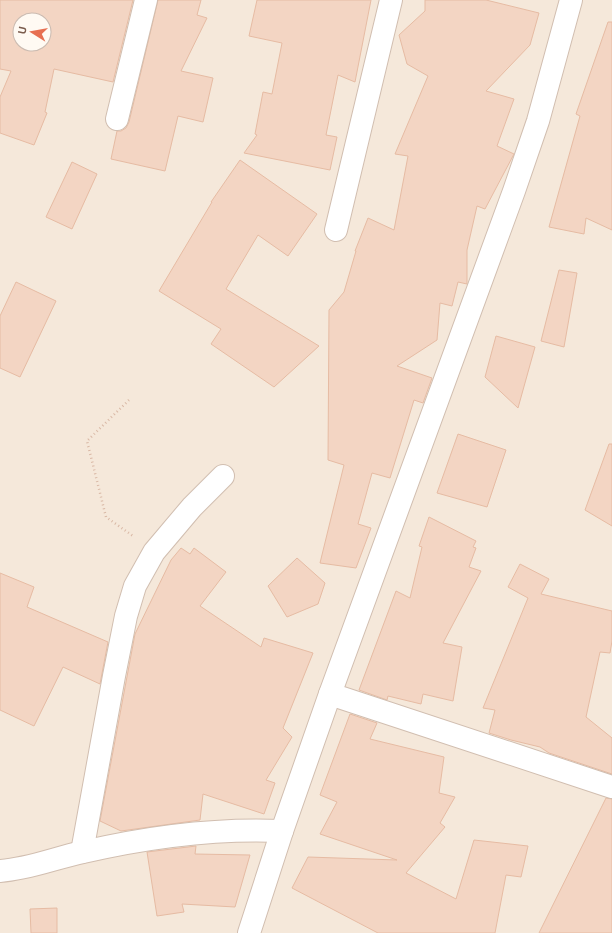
<svg xmlns="http://www.w3.org/2000/svg" width="612" height="933" font-family="Ubuntu,sans-serif">
	<style>
		.residential { fill: #f5e8da; fill-rule: evenodd }
		.building { fill: #f3d5c3; stroke: #e6bba3; fill-rule: evenodd }
		.lines { fill: none; stroke-linecap: round; stroke-linejoin: round }
		.street-casing { stroke: #d1beb0; stroke-width: 24 }
		.path { stroke: #d9b8a5; stroke-width: 2.5; stroke-dasharray: 1 3; stroke-linecap: butt }
		.street { stroke: #fff; stroke-width: 22 }
	</style>
	<rect width="100%" height="100%" fill="#fdf6ec"/>
	<path class="residential" d="M 0,0 L 612,0 L 612,933 L 0,933 ZM 20,20 L 44,20 L 44,44 L 20,44 Z"/>
	<g class="building">
		<path d="M 0,0 L 133,0 L 113,82 L 54,69 L 45,112 L 47,113 L 34,145 L 0,133 L 0,97 L 11,71 L 0,69 ZM 20,20 L 44,20 L 44,44 L 20,44 Z"/>
		<polygon points="158,0 201,0 197,15 207,18 181,71 213,78 203,122 178,116 165,171 111,159 117,131 121,131 126,128 129,122"/>
		<polygon points="257,0 371,0 355,82 338,75 326,135 337,137 330,170 244,153 257,135 255,134 263,92 272,94 282,43 249,36"/>
		<polygon points="425,0 486,0 539,13 530,45 486,91 514,99 497,146 514,154 485,209 477,206 467,250 467,284 458,282 452,306 440,303 437,340 397,366 432,378 423,403 414,400 390,478 372,473 358,524 371,528 356,568 320,563 344,465 328,460 329,310 344,292 356,251 355,251 368,218 394,230 408,156 395,154 428,76 407,64 399,35 425,11"/>
		<polygon points="608,22 612,22 612,230 586,218 584,234 549,227 580,116 576,114"/>
		<polygon points="240,160 317,214 288,256 258,235 226,289 319,346 274,387 211,344 221,329 159,291 212,202 211,202"/>
		<polygon points="72,162 97,174 72,229 46,217"/>
		<polygon points="559,270 577,273 564,347 541,341"/>
		<polygon points="16,282 56,301 20,377 0,368 0,316"/>
		<polygon points="496,336 535,347 518,408 485,377"/>
		<polygon points="458,434 506,450 487,507 437,493"/>
		<polygon points="609,444 612,444 612,526 585,510"/>
		<polygon points="429,517 476,541 473,547 476,548 469,567 481,571 443,643 462,647 453,701 423,694 421,704 388,696 387,700 359,690 396,591 410,598 422,547 419,546"/>
		<polygon points="181,548 190,554 194,548 226,572 200,606 261,647 264,638 313,653 283,728 292,737 266,780 275,783 264,814 203,794 200,820 121,831 100,821 135,634 171,560"/>
		<polygon points="297,558 325,583 318,604 287,617 268,586"/>
		<polygon points="520,564 549,579 541,594 612,611 612,641 610,653 600,652 586,717 612,738 612,774 549,753 540,747 511,740 489,733 495,710 483,708 528,598 508,587"/>
		<polygon points="0,573 34,587 27,607 108,642 100,684 63,667 34,726 0,710"/>
		<polygon points="350,714 377,723 370,739 444,757 439,793 455,797 440,823 445,827 406,873 456,899 474,840 528,846 521,877 506,875 495,933 378,933 292,888 308,857 397,860 320,834 337,802 320,795"/>
		<polygon points="606,798 612,799 612,933 539,933"/>
		<polygon points="196,846 195,854 250,855 235,907 182,904 184,912 157,916 147,852"/>
		<polygon points="57,908 57,933 31,933 30,909"/>
	</g>
	<g class="lines">
		<g class="street-casing">
			<g id="street">
				<polyline points="117,119 146,0"/>
				<polyline points="336,230 391,0"/>
				<polyline points="330,694 612,787"/>
				<polyline points="82,852 114,676 126,616 135,586 154,552 192,507 223,476"/>
				<path d="M 0,871 C 29,869 55,858 83,852 C 148,837 215,828 282,831"/>
				<polyline points="249,933 282,831 330,694 514,191 538,121 571,0"/>
			</g>
		</g>
		<polyline class="path" points="129,400 87,441 106,517 133,536"/>
		<use href="#street" class="street"/>
	</g>
	<g transform="translate(32 32) rotate(281)"><circle r="19" fill="#fffaf3" stroke="#cabbb1"/>
	<path d="M0-3L7 15L0 10L-7 15Z" fill="#e76f51"/>
	<text y="-6" font-size="11" font-weight="bold" text-anchor="middle" fill="#7a5c4d">U</text>
	</g>
</svg>
